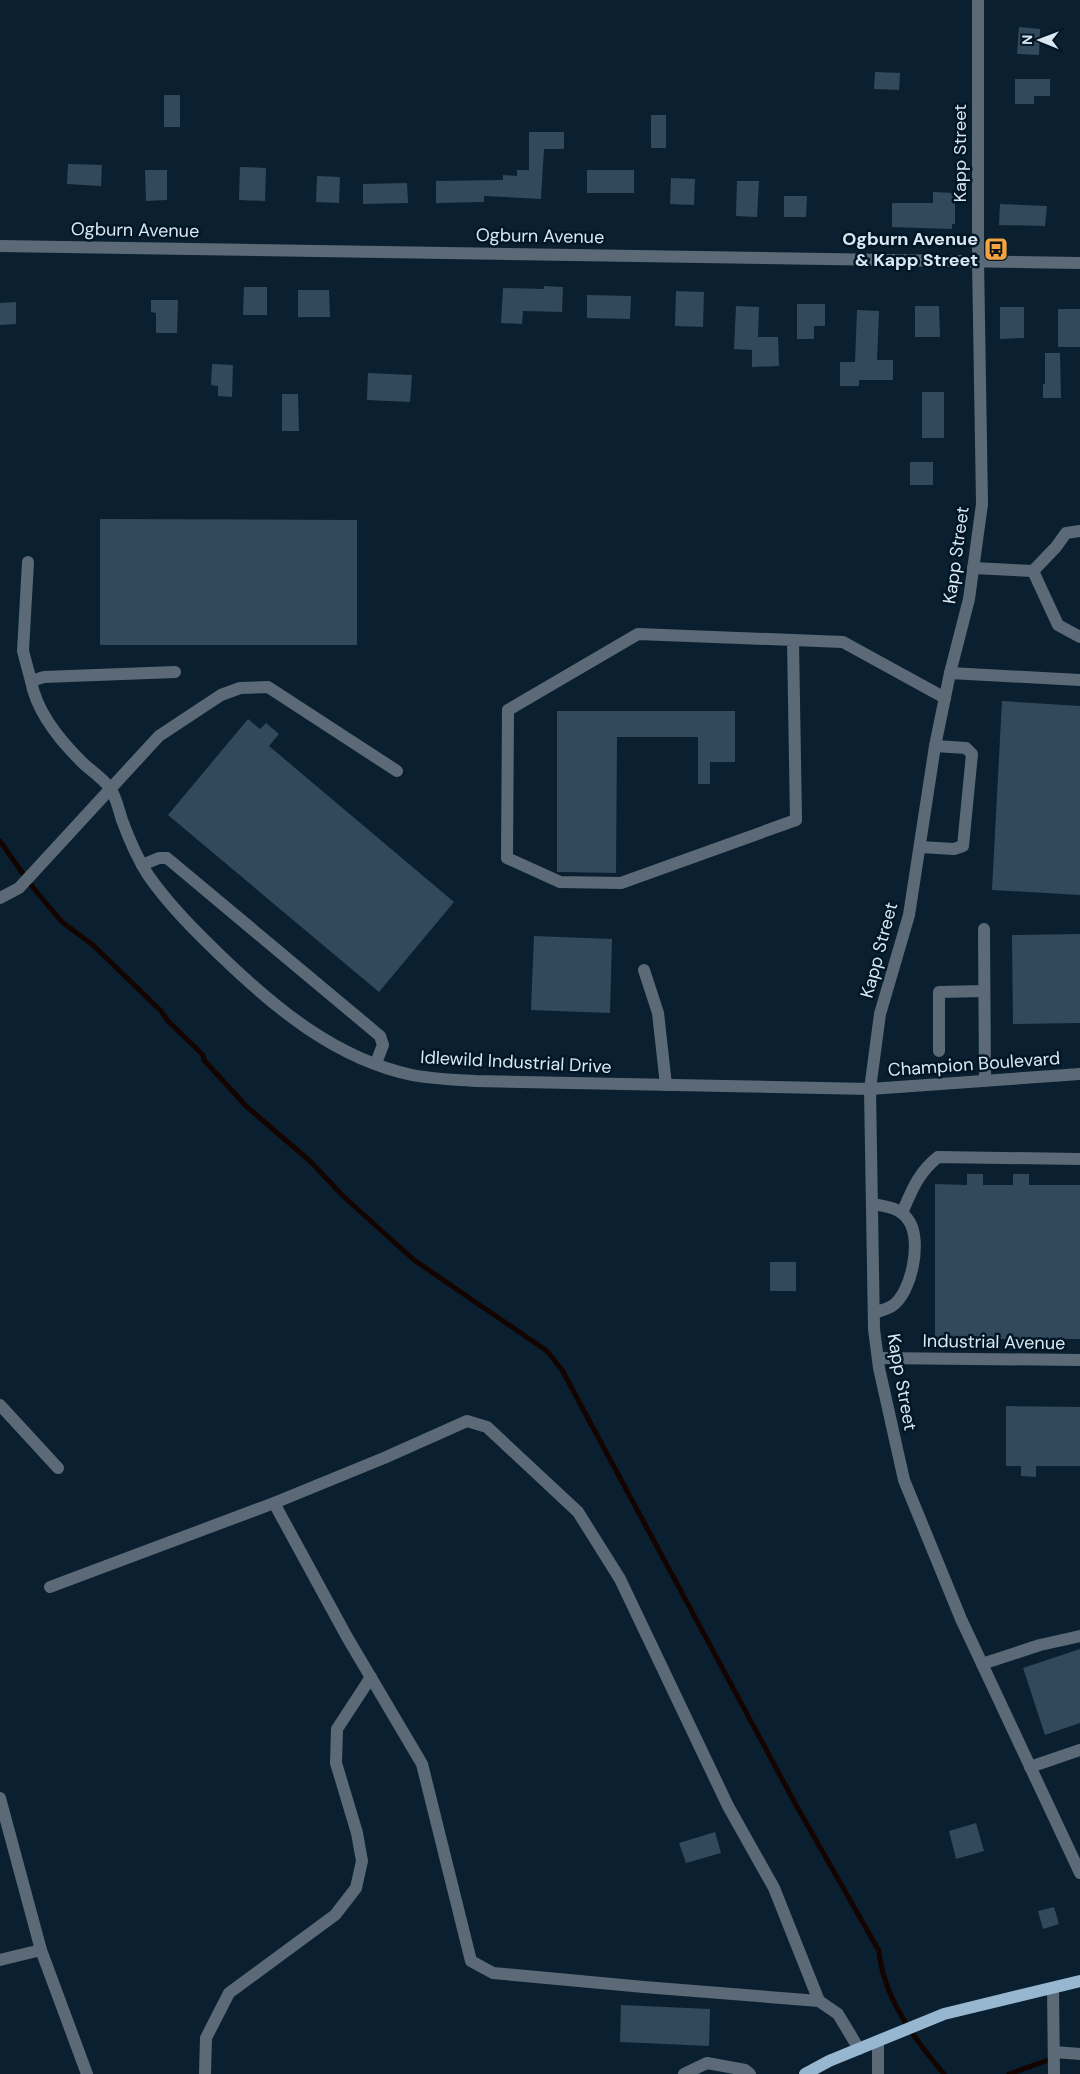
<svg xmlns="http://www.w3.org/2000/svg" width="1080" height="2074" font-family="'DM Sans',sans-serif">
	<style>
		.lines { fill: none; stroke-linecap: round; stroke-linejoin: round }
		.stream { stroke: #140400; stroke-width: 5 }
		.building { fill: #32495b }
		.minor { stroke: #5b6a76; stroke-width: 12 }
		.major { stroke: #97b7d0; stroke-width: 12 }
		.labels { text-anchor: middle; stroke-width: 5; stroke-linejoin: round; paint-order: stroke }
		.street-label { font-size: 18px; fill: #dae7f2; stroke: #021726 }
		.poi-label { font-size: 18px; font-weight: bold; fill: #dae7f2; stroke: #021726; text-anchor: end }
	</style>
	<rect width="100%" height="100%" fill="#0a2030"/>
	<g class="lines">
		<g class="stream">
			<path d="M 0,841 L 30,884 L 62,922 L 93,945 L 161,1011 L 168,1021 L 203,1055 L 204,1060 L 246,1106 L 310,1161 L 343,1196 L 414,1260 L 547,1351 L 562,1370 L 796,1805 L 879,1951 C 883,1997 915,2040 944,2074"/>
			<polyline points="1009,2074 1054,2058"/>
		</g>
	</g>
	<g class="building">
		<polygon points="1019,27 1040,29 1039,55 1017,54"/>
		<polygon points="875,72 900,73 899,90 874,89"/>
		<polygon points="1015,79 1050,79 1050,96 1034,96 1034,104 1015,104"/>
		<rect x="164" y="95" width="16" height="32"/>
		<rect x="651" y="115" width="15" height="33"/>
		<polygon points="529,132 564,132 564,149 544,149 541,199 484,196 484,202 436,203 436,181 503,180 503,175 517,176 517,170 529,170"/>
		<polygon points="68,164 102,165 101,186 67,184"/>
		<polygon points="240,167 266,168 265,201 239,200"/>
		<polygon points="145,170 167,170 167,200 146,201"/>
		<rect x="587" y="170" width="47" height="23"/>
		<polygon points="317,176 340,177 339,203 316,202"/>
		<polygon points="671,178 695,179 694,205 670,204"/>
		<polygon points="737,181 759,181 757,217 736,216"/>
		<polygon points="407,183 408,203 363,204 363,184"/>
		<polygon points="933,192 955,193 955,224 952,224 952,229 892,227 892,203 933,203"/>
		<polygon points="784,196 807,196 806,217 784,217"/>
		<polygon points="1000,204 1047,206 1045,226 999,225"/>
		<polygon points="544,286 563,287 562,312 523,311 522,324 501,323 503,288 544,289"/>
		<polygon points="244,287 267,287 267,315 243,315"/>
		<polygon points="298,290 329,290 330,317 298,317"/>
		<polygon points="676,291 704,292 703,327 675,326"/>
		<polygon points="587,295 631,296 630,319 587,318"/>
		<polygon points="151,300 178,300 177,333 156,333 156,313 151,312"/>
		<polygon points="16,302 16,324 0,325 0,303"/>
		<polygon points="797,304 825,304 825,326 814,326 814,339 797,339"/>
		<polygon points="736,306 759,307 758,337 778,337 779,366 752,367 752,350 734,349"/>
		<polygon points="915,306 939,306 940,337 915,337"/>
		<polygon points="1000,307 1024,307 1024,338 1000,339"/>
		<rect x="1058" y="309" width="22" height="38"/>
		<polygon points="857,310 879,311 877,360 893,360 893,380 859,380 859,386 840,386 840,362 855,362"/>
		<polygon points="1045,353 1060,353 1061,398 1043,398 1043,384 1045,384"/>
		<polygon points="212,364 233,365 232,397 218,396 218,386 211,385"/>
		<polygon points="368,373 412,375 410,402 367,400"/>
		<rect x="922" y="392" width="22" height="46"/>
		<polygon points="282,394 298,394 299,431 282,431"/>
		<rect x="910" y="462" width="23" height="23"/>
		<polygon points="100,519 357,520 357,645 100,645"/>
		<polygon points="1002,701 1080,706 1080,895 992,890"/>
		<polygon points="557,711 735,711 735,762 710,762 710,784 698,784 698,737 617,737 616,873 559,872 557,872"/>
		<polygon points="248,719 260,729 266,723 279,734 269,746 454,902 379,992 168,815"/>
		<polygon points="1080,934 1080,1023 1013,1024 1012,935"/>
		<polygon points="534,936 612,939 610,1013 531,1010"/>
		<polygon points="967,1174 983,1174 983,1185 1013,1185 1013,1174 1029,1174 1029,1185 1080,1185 1080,1339 956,1339 956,1344 935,1344 935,1184 967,1185"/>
		<rect x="770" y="1262" width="26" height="29"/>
		<polygon points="1006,1406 1080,1407 1080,1466 1036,1466 1036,1477 1021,1476 1021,1466 1006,1466"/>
		<polygon points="1080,1649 1080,1723 1045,1735 1023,1668"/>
		<polygon points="976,1823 984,1851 956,1859 949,1831"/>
		<polygon points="715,1832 721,1853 686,1863 679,1843"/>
		<polygon points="1054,1907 1059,1924 1043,1929 1038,1911"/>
		<polygon points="621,2005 710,2009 709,2046 620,2042"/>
	</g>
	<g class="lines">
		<g class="minor">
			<polyline points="978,0 978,260 982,504 969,599 950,673 935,746 909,915 880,1014 870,1089 874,1329 879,1368 904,1480 961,1619 1080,1873"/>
			<polyline points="0,246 1080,263"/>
			<polyline points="28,562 23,651 31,681"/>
			<polyline points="973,568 1033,571 1056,547 1066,533 1080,531"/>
			<polyline points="1033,571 1058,625 1080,637"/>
			<polyline points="793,641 796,820 621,883 560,882 507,858 508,710 638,634 843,642 945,698"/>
			<path d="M 175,672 L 44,677 L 31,681 C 37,714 62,743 85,765 C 93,772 104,780 110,788 C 116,796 119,811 122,820 C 129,839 137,858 148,875 C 169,905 195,931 221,956 C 275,1008 336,1059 412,1075 C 433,1079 454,1080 476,1081 L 870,1089 L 1080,1074"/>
			<polyline points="950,673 1080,680"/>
			<polyline points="920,847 954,849 963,846 972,754 966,748 935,746"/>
			<polyline points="142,865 159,858 167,858 380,1036 383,1045 376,1063"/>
			<polyline points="0,898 19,888 159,736 221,695 240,688 268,687 397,771"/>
			<polyline points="984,929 985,1080"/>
			<polyline points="644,970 658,1013 666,1085"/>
			<polyline points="939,1051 939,992 984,991"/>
			<path d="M 872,1204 C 886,1206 901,1208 909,1221 C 922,1240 912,1293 892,1306 C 887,1309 880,1311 874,1313"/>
			<path d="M 902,1213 C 912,1190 918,1173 938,1157 L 1080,1159"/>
			<polyline points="878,1358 1080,1360"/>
			<polyline points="0,1405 58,1468"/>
			<polyline points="50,1587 274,1503"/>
			<polyline points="982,1664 1040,1645 1080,1636"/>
			<polyline points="1030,1767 1080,1750"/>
			<polyline points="0,1798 41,1950"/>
			<polyline points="0,1960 41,1950 87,2074"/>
			<polyline points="1053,1988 1054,2074"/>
			<polyline points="819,2001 774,1888 728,1806 620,1579 578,1512 487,1427 467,1421 384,1458 274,1503 347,1637 422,1764 471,1961 493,1973 644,1987 819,2001 838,2014 859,2049"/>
			<polyline points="1054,2052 1080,2054"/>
			<polyline points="205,2074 206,2038 229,1993 335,1915 356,1888 362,1861 357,1833 336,1763 337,1729 371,1677"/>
			<polyline points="684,2074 707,2063 745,2070 750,2074"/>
			<polyline points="878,2074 878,2041"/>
		</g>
		<polyline class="major" points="805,2074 829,2061 944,2014 1080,1981"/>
	</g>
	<defs>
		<g id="bus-square" transform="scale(1.25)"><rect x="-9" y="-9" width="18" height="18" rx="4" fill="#f3a442" stroke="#021726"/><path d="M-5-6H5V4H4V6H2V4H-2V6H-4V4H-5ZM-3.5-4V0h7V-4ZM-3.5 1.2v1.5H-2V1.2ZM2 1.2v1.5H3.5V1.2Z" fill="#111"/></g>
	</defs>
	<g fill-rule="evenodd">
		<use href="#bus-square" x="996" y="249"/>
	</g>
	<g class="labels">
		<g class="street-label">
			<text transform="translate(960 153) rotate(-90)" y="6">Kapp Street</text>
			<text transform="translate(135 230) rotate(1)" y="6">Ogburn Avenue</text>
			<text transform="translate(540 236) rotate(1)" y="6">Ogburn Avenue</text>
			<text transform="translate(956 555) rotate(-82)" y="6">Kapp Street</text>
			<text transform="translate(879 950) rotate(-75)" y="6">Kapp Street</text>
			<text transform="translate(516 1062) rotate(3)" y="6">Idlewild Industrial Drive</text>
			<text transform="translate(974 1064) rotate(-4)" y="6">Champion Boulevard</text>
			<text transform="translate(994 1342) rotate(1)" y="6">Industrial Avenue</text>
			<text transform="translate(902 1382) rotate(80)" y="6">Kapp Street</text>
		</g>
		<g class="poi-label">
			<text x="978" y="245">Ogburn Avenue<tspan x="978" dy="21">&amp; Kapp Street</tspan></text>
		</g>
	</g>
	<g transform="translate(1040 40) rotate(271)" stroke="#021726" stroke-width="4" paint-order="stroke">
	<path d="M0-4L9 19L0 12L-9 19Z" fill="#dae7f2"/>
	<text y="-8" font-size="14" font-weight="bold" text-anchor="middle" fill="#dae7f2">N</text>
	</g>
</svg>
